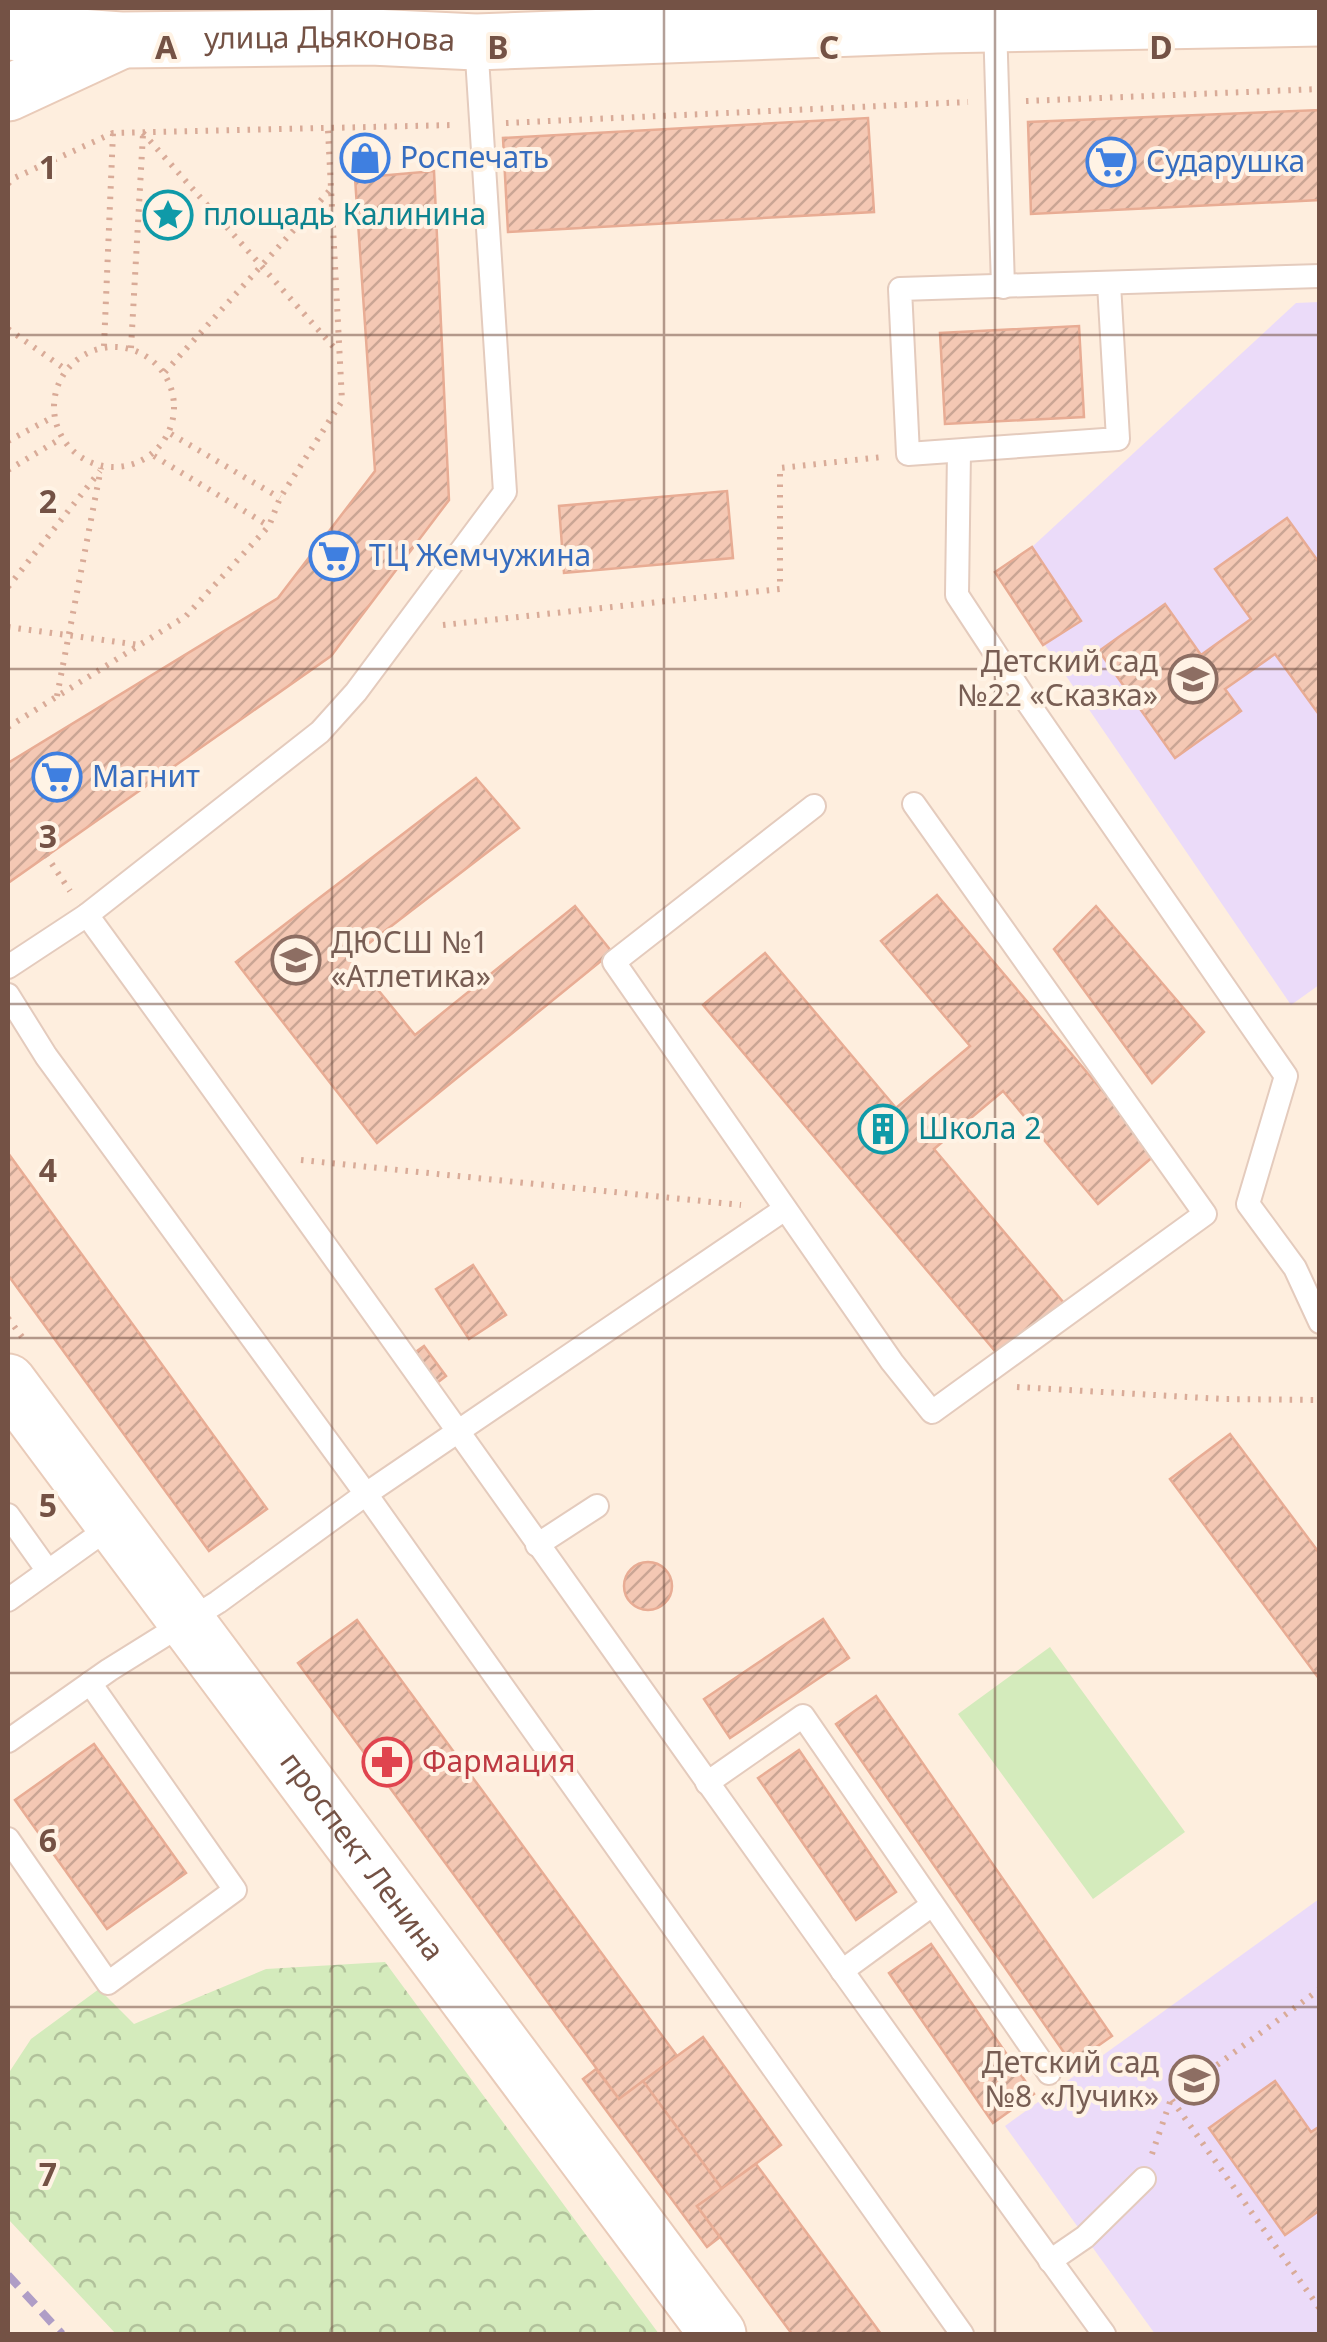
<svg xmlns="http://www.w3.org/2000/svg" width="1327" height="2342" font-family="'Noto Sans',sans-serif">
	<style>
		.education { fill: #ebdbf9 }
		.forest { fill: url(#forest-crowns) }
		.garden { fill: #d4ebbc }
		.building { fill: url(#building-hatch); stroke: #e8ac94; stroke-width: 2.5 }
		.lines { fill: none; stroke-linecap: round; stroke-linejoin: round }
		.lane-casing { stroke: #e4cbbd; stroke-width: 26 }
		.secondary-casing { stroke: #e9cbb9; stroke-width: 59 }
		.path { stroke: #d9ab98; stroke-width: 6; stroke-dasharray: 2.5 8; stroke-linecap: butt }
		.lane { stroke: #fff; stroke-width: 22 }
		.secondary { stroke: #fff; stroke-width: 55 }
		.rail { stroke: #af9dc6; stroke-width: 8; stroke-dasharray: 15 10; stroke-linecap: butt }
		.grid { fill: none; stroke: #745245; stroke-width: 2.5; stroke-opacity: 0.55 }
		.labels { text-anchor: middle; stroke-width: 8; stroke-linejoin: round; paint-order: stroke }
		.street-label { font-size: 30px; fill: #745245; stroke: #fff3e5 }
		.shop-label { font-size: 30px; fill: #366cbe; stroke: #fff3e5; text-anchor: start }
		.culture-label { font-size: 30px; fill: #0d838f; stroke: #fff3e5; text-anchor: start }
		.education-label { font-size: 30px; fill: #785e54; stroke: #fff3e5; text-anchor: end }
		.health-label { font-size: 30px; fill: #be3a42; stroke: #fff3e5; text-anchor: start }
		.grid-label { font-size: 32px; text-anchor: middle; font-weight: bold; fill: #745245; stroke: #fff3e5; stroke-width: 8; stroke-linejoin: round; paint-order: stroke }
	</style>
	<defs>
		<pattern id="forest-crowns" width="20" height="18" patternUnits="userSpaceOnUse" patternTransform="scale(2.5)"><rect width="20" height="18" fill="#d4ebbc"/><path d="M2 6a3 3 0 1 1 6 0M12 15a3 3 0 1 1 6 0" fill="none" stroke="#b1c19b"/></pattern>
		<pattern id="building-hatch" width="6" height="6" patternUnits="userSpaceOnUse" patternTransform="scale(2.5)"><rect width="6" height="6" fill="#f4c8b4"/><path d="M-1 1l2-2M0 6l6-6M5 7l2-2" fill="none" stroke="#caa594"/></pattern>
	</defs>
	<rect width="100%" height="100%" fill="#feeede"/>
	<g class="education">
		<polygon points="1319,302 1319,985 1291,1005 995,572 1032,547 1296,303"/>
		<polygon points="1319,1899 1319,2334 1155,2334 1005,2126"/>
	</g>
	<polygon class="forest" points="385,1962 659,2334 116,2334 8,2219 8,2074 31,2039 99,1989 134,2024 266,1969"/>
	<polygon class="garden" points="1050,1647 1185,1832 1093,1899 958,1714"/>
	<g class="building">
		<polygon points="1320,110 1320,200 1031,214 1028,122"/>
		<polygon points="868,118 874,212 508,232 503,138"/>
		<polygon points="434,171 449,500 331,656 8,883 8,763 278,598 375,471 355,178"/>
		<polygon points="1079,326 1084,417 945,424 940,333"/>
		<polygon points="727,491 733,558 564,573 559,506"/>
		<polygon points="1287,518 1320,564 1320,716 1275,654 1225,689 1241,711 1175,758 1099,651 1165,604 1201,655 1251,619 1215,569"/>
		<polygon points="1032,547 1081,621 1043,645 995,572"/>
		<polygon points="476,778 519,828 351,957 415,1035 575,906 612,952 377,1143 236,962"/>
		<polygon points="937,895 1156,1154 1098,1204 1003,1091 934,1149 1064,1303 1000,1357 703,1005 765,953 896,1108 970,1046 881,941"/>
		<polygon points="1096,906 1204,1032 1152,1083 1054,949"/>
		<polygon points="8,1153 267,1509 209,1551 8,1275"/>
		<polygon points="473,1265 506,1315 469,1339 436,1289"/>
		<polygon points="424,1346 446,1376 433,1386 410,1356"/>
		<polygon points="1230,1434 1320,1554 1320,1680 1170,1479"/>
		<circle cx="648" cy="1586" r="24"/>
		<polygon points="823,1619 849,1658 730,1738 704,1699"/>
		<polygon points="357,1620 677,2056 619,2099 298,1663"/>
		<polygon points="876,1696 1112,2036 1072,2064 836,1724"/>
		<polygon points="94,1744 186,1873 107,1929 15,1800"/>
		<polygon points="799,1750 896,1892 856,1920 758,1778"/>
		<polygon points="931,1944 1034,2094 993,2123 889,1973"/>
		<polygon points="703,2037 781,2145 722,2189 643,2081"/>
		<polygon points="596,2069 619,2099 643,2081 722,2189 697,2206 720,2237 707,2247 583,2079"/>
		<polygon points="1275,2081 1311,2132 1320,2126 1320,2210 1285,2235 1209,2128"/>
		<polygon points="756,2164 784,2202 881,2334 792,2334 697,2206"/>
	</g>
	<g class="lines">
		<g class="lane-casing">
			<g id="lane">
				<polyline points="995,24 1003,287"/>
				<polyline points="1109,284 1118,439 908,454 900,289 1320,276"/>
				<polyline points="959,451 957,595 1026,700 1286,1076 1248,1204 1295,1268 1320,1322"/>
				<polyline points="814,806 614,962 892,1362 932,1412 1205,1214 914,804"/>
				<path d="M 87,915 C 430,1385 761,1864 1104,2334"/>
				<polyline points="8,967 87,915 320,732 356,692 505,492 476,42"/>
				<polyline points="8,995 46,1056 366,1494 962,2334"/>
				<polyline points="8,1515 48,1571"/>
				<polyline points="537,1545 597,1506"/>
				<polyline points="8,1600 114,1524"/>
				<polyline points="8,1741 109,1670 218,1602 366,1494 785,1209"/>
				<polyline points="707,1783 803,1716 1049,2073"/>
				<polyline points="8,1839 108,1983 235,1890 90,1683"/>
				<polyline points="842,1971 932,1905"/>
				<polyline points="1050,2261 1085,2237 1144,2179"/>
			</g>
		</g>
		<g class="secondary-casing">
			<g id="secondary">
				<path id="s1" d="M 8,32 L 121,40 L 371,37 L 476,42 L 937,25 L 1320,18"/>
				<polyline points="8,93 118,42"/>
				<path id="s2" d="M 8,1382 L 718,2334"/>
			</g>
		</g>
		<g class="path">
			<polyline points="1026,101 1320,89"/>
			<polyline points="506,123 968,102"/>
			<polyline points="143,133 338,352"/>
			<polyline points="8,184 12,179 113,133 454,125"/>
			<polyline points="8,329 65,369"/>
			<polyline points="104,346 113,133"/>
			<circle cx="114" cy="407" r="60"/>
			<polyline points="131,348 143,134"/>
			<polyline points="165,372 331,189"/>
			<polyline points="171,434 280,498"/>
			<polyline points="8,441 53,417"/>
			<polyline points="154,456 269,526"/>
			<polyline points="8,470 60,439"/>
			<polyline points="8,587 100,471"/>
			<polyline points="443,625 780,589 780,468 882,457"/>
			<polyline points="8,627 140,645"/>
			<polyline points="57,696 101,468"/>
			<polyline points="8,727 186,616 269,526 280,498 342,401 328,130"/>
			<polyline points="46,855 70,891"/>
			<polyline points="301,1160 741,1205"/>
			<polyline points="8,1318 25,1341"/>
			<polyline points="1017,1387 1223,1399 1320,1400"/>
			<polyline points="1172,2100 1320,2309"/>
			<polyline points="1152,2154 1171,2099 1320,1989"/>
		</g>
		<use href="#lane" class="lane"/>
		<use href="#secondary" class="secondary"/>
		<polyline class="rail" points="8,2275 62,2334"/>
	</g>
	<path class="grid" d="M 332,8 L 332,2334M 664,8 L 664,2334M 995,8 L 995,2334M 8,335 L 1320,335M 8,669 L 1320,669M 8,1004 L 1320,1004M 8,1338 L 1320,1338M 8,1673 L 1320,1673M 8,2007 L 1320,2007"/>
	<defs>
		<g id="shop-ring" transform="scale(2.5)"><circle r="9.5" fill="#fff3e5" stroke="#3f7fe0" stroke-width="1.5"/><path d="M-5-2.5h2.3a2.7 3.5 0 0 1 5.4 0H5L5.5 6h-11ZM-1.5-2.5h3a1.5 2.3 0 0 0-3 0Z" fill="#3f7fe0"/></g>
		<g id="supermarket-ring" transform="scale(2.5)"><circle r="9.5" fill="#fff3e5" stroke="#3f7fe0" stroke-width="1.5"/><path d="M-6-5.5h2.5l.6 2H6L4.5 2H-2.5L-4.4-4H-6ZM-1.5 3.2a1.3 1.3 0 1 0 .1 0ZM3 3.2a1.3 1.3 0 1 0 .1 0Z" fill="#3f7fe0"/></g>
		<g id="sight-ring" transform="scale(2.5)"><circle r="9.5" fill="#fff3e5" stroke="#0f9aa8" stroke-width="1.5"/><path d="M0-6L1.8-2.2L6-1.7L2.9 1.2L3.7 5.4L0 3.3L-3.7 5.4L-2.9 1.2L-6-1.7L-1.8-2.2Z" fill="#0f9aa8"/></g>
		<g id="school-ring" transform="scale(2.5)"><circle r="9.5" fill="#fff3e5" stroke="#8d6e63" stroke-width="1.5"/><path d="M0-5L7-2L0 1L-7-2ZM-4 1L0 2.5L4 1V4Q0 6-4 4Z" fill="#8d6e63"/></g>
		<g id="building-ring" transform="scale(2.5)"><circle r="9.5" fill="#fff3e5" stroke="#0f9aa8" stroke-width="1.5"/><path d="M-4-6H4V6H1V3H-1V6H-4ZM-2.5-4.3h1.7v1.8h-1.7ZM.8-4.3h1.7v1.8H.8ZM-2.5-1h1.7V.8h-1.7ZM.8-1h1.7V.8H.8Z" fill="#0f9aa8"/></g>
		<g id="pharmacy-ring" transform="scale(2.5)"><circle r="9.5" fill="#fff3e5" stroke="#e0444e" stroke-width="1.5"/><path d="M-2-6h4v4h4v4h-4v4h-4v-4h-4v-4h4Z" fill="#e0444e"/></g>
	</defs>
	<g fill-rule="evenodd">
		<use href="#shop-ring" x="365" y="158"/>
		<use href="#supermarket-ring" x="1111" y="162"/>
		<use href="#sight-ring" x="168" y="215"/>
		<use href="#supermarket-ring" x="334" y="556"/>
		<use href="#school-ring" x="1193" y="679"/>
		<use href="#supermarket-ring" x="57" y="777"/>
		<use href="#school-ring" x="296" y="960"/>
		<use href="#building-ring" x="883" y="1129"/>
		<use href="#pharmacy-ring" x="387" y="1762"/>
		<use href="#school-ring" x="1194" y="2080"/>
	</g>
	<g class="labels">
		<g class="street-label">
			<text dy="10" stroke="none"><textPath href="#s1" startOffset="322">улица Дьяконова</textPath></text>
			<text dy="10" stroke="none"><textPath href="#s2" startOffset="592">проспект Ленина</textPath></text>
		</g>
		<g class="shop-label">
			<text x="400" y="168">Роспечать</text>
			<text x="1146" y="172">Сударушка</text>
			<text x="369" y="566">ТЦ Жемчужина</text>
			<text x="92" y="787">Магнит</text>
		</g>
		<g class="culture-label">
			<text x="203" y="225">площадь Калинина</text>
			<text x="918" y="1139">Школа 2</text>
		</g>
		<g class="education-label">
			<text x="1158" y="672">Детский сад<tspan x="1158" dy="34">№22 «Сказка»</tspan></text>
			<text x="331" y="953" text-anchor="start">ДЮСШ №1<tspan x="331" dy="34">«Атлетика»</tspan></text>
			<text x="1159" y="2073">Детский сад<tspan x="1159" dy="34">№8 «Лучик»</tspan></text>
		</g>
		<g class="health-label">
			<text x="422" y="1772">Фармация</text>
		</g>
	</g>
	<g class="grid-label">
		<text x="166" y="59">A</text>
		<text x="498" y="59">B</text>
		<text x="829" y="59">C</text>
		<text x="1161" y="59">D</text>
		<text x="48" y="179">1</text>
		<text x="48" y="513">2</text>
		<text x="48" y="848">3</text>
		<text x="48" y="1182">4</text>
		<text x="48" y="1517">5</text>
		<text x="48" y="1852">6</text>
		<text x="48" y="2186">7</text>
	</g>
	<rect width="1327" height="2342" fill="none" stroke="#745245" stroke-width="20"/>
</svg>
